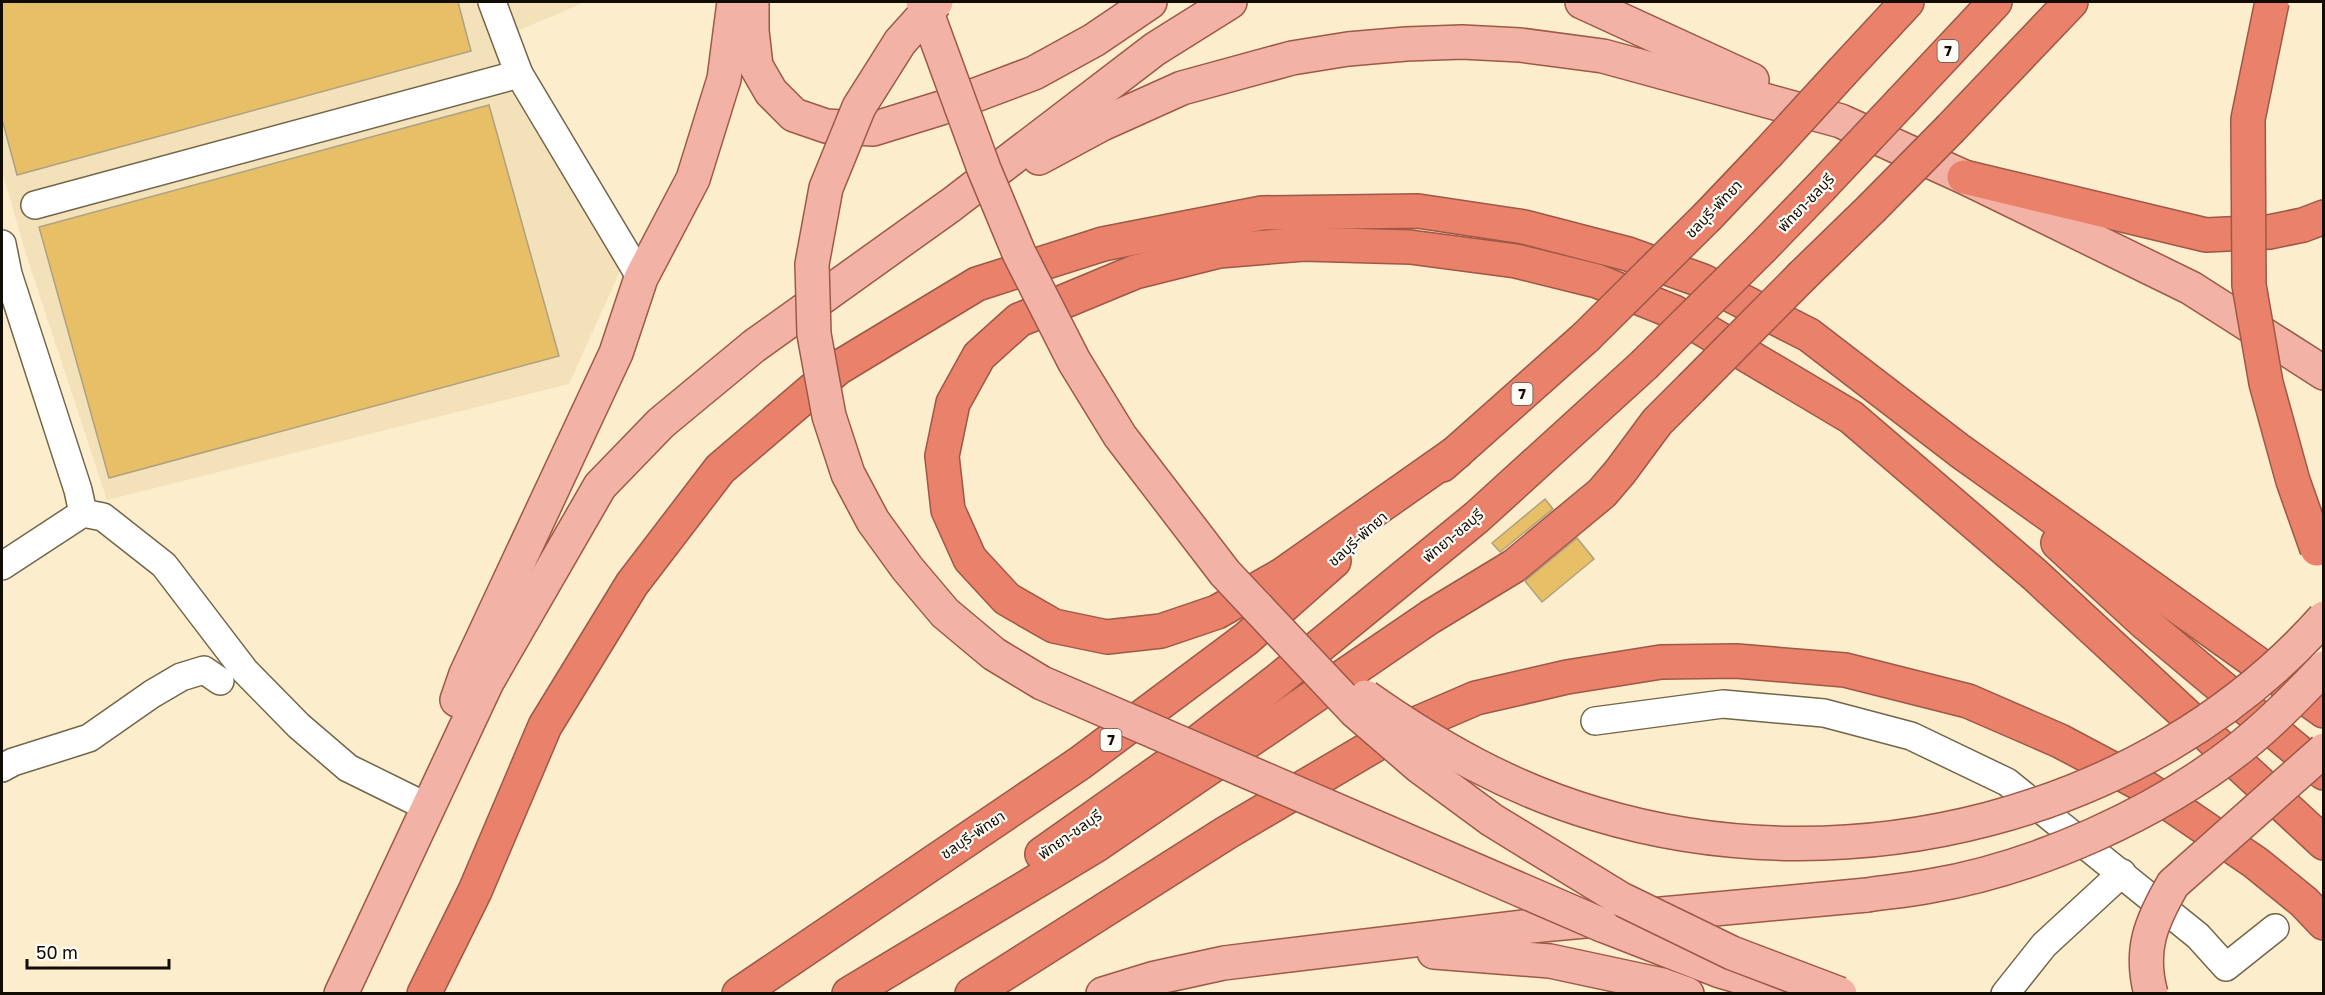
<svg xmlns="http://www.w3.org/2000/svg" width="2325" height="995" font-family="'Golos Text','Noto Sans Thai',sans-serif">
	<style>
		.built { fill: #f2e1b9 }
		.building { fill: #e7bf67; stroke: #afa082; stroke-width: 1.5 }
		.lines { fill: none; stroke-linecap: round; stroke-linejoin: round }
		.minor-casing { stroke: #726549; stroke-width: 30 }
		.major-casing { stroke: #9e5846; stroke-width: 36 }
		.highway-casing { stroke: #9e5846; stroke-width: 36 }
		.minor { stroke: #fff; stroke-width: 27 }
		.major { stroke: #f2b3a6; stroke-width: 33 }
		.highway { stroke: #ea816a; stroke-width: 33 }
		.major-bridge-casing { stroke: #9e5846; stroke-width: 36; stroke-linecap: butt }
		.highway-bridge-casing { stroke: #9e5846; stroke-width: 36; stroke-linecap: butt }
		.major-bridge { stroke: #f2b3a6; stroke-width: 33 }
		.highway-bridge { stroke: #ea816a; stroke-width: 33 }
		.labels { text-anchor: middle; stroke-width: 4.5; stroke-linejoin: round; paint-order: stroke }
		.shield { fill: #fefbf5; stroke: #59544c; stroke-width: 1.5 }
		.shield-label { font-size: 14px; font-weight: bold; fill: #120d04 }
		.street-label { font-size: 15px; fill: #120d04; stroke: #fefbf5 }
	</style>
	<rect width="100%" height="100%" fill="#fcedcc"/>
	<polygon class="built" points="2,2 585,2 510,34 634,240 569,384 107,500 26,254 2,171"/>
	<g class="building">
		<polygon points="2,2 458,2 471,51 17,175 2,119"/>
		<polygon points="489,105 559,356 109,478 39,227"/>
		<polygon points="1545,499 1553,509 1500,552 1492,543"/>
		<polygon points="1577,538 1594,559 1542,602 1525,581"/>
	</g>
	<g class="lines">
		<g class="minor-casing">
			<g id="minor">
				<polyline points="492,2 519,74 641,278"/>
				<polyline points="35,205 519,74"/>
				<polyline points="2,244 8,274 78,490 83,513"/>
				<polyline points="2,566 83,513 103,517 164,565 245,671 299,726 348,768 417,802"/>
				<polyline points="1595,721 1723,704 1824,713 1911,736 2007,782 2198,936 2226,967 2275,928"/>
				<polyline points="2,768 13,762 89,738 152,694 181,677 204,670 220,681"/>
				<polyline points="2005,994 2044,945 2122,873"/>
			</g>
		</g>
		<g class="major-casing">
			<g id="major">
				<polyline points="752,2 752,31 756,66 771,92 794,115 826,126 873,129 941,108 1034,73 1094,40 1150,2"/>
				<polyline points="1582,2 1752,80"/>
				<polyline points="1845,123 1964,177 2191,288 2324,373"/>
				<polyline points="1039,158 1102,124 1182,88 1292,58 1348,49 1406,44 1462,42 1520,45 1603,56 1841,121"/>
				<polyline points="457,700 466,674 616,353 641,278 693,179 724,79 734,2"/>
				<polyline points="1602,925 1720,971 1800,994"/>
				<polyline points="1434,952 1550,961 1662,985 1687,994"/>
				<polyline points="341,994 487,682 600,486 661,423 754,346 951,205 1155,49 1230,2"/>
				<polyline points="1103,994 1155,978 1224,963 1531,926 1867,895"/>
			</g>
		</g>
		<g class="highway-casing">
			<g id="highway">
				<polyline points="1843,71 1907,2"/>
				<polyline points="1902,101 1995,2"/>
				<polyline points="1951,128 2071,2"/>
				<polyline points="1964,177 2206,235 2269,232 2303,225 2324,217"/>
				<polyline points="1708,216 1767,154"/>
				<polyline points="1762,248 1821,187"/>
				<polyline points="1803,275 1871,209"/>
				<polyline points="1457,452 1282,575 1217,612 1161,631 1107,637 1054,626 1007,599 970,559 948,510 942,456 953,403 979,356 1019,320 1135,272 1219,251 1304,244 1410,247 1516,261 1597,281 1674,312 1851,417 2034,574 2324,843"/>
				<polyline points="1442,465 1586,337"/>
				<polyline points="2058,543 2145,623 2324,773"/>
				<polyline points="1042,854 1168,765 1278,680 1477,517 1644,365"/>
				<polyline points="424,994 475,891 545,726 632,584 720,469 838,368 977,284 1103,244 1262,213 1418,211 1524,227 1628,254 1703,281 1809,335 1960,451 2324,711"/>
				<polyline points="739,994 1080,763 1246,639 1334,561"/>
				<polyline points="849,994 1098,844 1430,617 1514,566 1602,493 1620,472 1657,422 1691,388"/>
				<polyline points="972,994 1226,833 1397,732 1476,698 1567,677 1661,662 1736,661 1845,670 1968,701 2060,741 2139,783 2256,863 2304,902 2324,923"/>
			</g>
		</g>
		<use href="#minor" class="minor"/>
		<use href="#major" class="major"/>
		<use href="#highway" class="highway"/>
		<g class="major-bridge-casing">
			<g id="major-bridge">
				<polyline points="923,2 984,169 1019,253 1074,361 1120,436 1225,573 1355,711 1420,767 1492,820 1621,899 1732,953 1840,994"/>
				<polyline points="936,2 900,42 859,107 826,188 812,264 814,334 829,416 848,474 873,521 907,568 945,613 994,654 1042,683 1602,925"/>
				<path d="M 1366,697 C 1437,747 1511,789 1596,814 C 1848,890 2147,817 2324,618"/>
				<path d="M 1867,895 C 1888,892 1909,890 1930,886 C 2036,868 2157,814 2241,747 C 2271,723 2297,696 2324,668"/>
				<path d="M 2151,994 C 2139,950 2151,922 2173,884 L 2324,750"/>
			</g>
		</g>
		<g class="highway-bridge-casing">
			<g id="highway-bridge">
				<polyline points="2272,2 2248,119 2249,285 2266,383 2293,481 2317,549"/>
				<polyline points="1767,154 1843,71"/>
				<polyline points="1821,187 1902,101"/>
				<polyline points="1871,209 1951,128"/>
				<polyline points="1586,337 1708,216"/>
				<polyline points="1644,365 1762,248"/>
				<polyline points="1691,388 1803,275"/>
			</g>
		</g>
		<use href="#major-bridge" class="major-bridge"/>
		<use href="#highway-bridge" class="highway-bridge"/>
	</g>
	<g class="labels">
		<g class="shield">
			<rect x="1937.5" y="40" width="21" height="22" rx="4.5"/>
			<rect x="1511.5" y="383" width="21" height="22" rx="4.5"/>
			<rect x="1100.5" y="729" width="21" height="22" rx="4.5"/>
		</g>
		<g class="shield-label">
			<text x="1948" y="56">7</text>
			<text x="1522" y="399">7</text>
			<text x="1111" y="745">7</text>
		</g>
		<g class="street-label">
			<text transform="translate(1806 203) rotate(-46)" y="5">พัทยา-ชลบุรี</text>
			<text transform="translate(1714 209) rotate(-46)" y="5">ชลบุรี-พัทยา</text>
			<text transform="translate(1453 536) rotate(-40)" y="5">พัทยา-ชลบุรี</text>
			<text transform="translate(1358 539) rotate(-42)" y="5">ชลบุรี-พัทยา</text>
			<text transform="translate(973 835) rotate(-34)" y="5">ชลบุรี-พัทยา</text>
			<text transform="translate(1070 835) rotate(-35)" y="5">พัทยา-ชลบุรี</text>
		</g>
	</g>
	<rect width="2325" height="995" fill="none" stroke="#120d04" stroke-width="6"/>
	<path d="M27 959v9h142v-9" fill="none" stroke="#120d04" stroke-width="3"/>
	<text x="36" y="959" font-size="18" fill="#120d04" stroke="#fefbf5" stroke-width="4.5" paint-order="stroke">50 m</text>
</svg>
